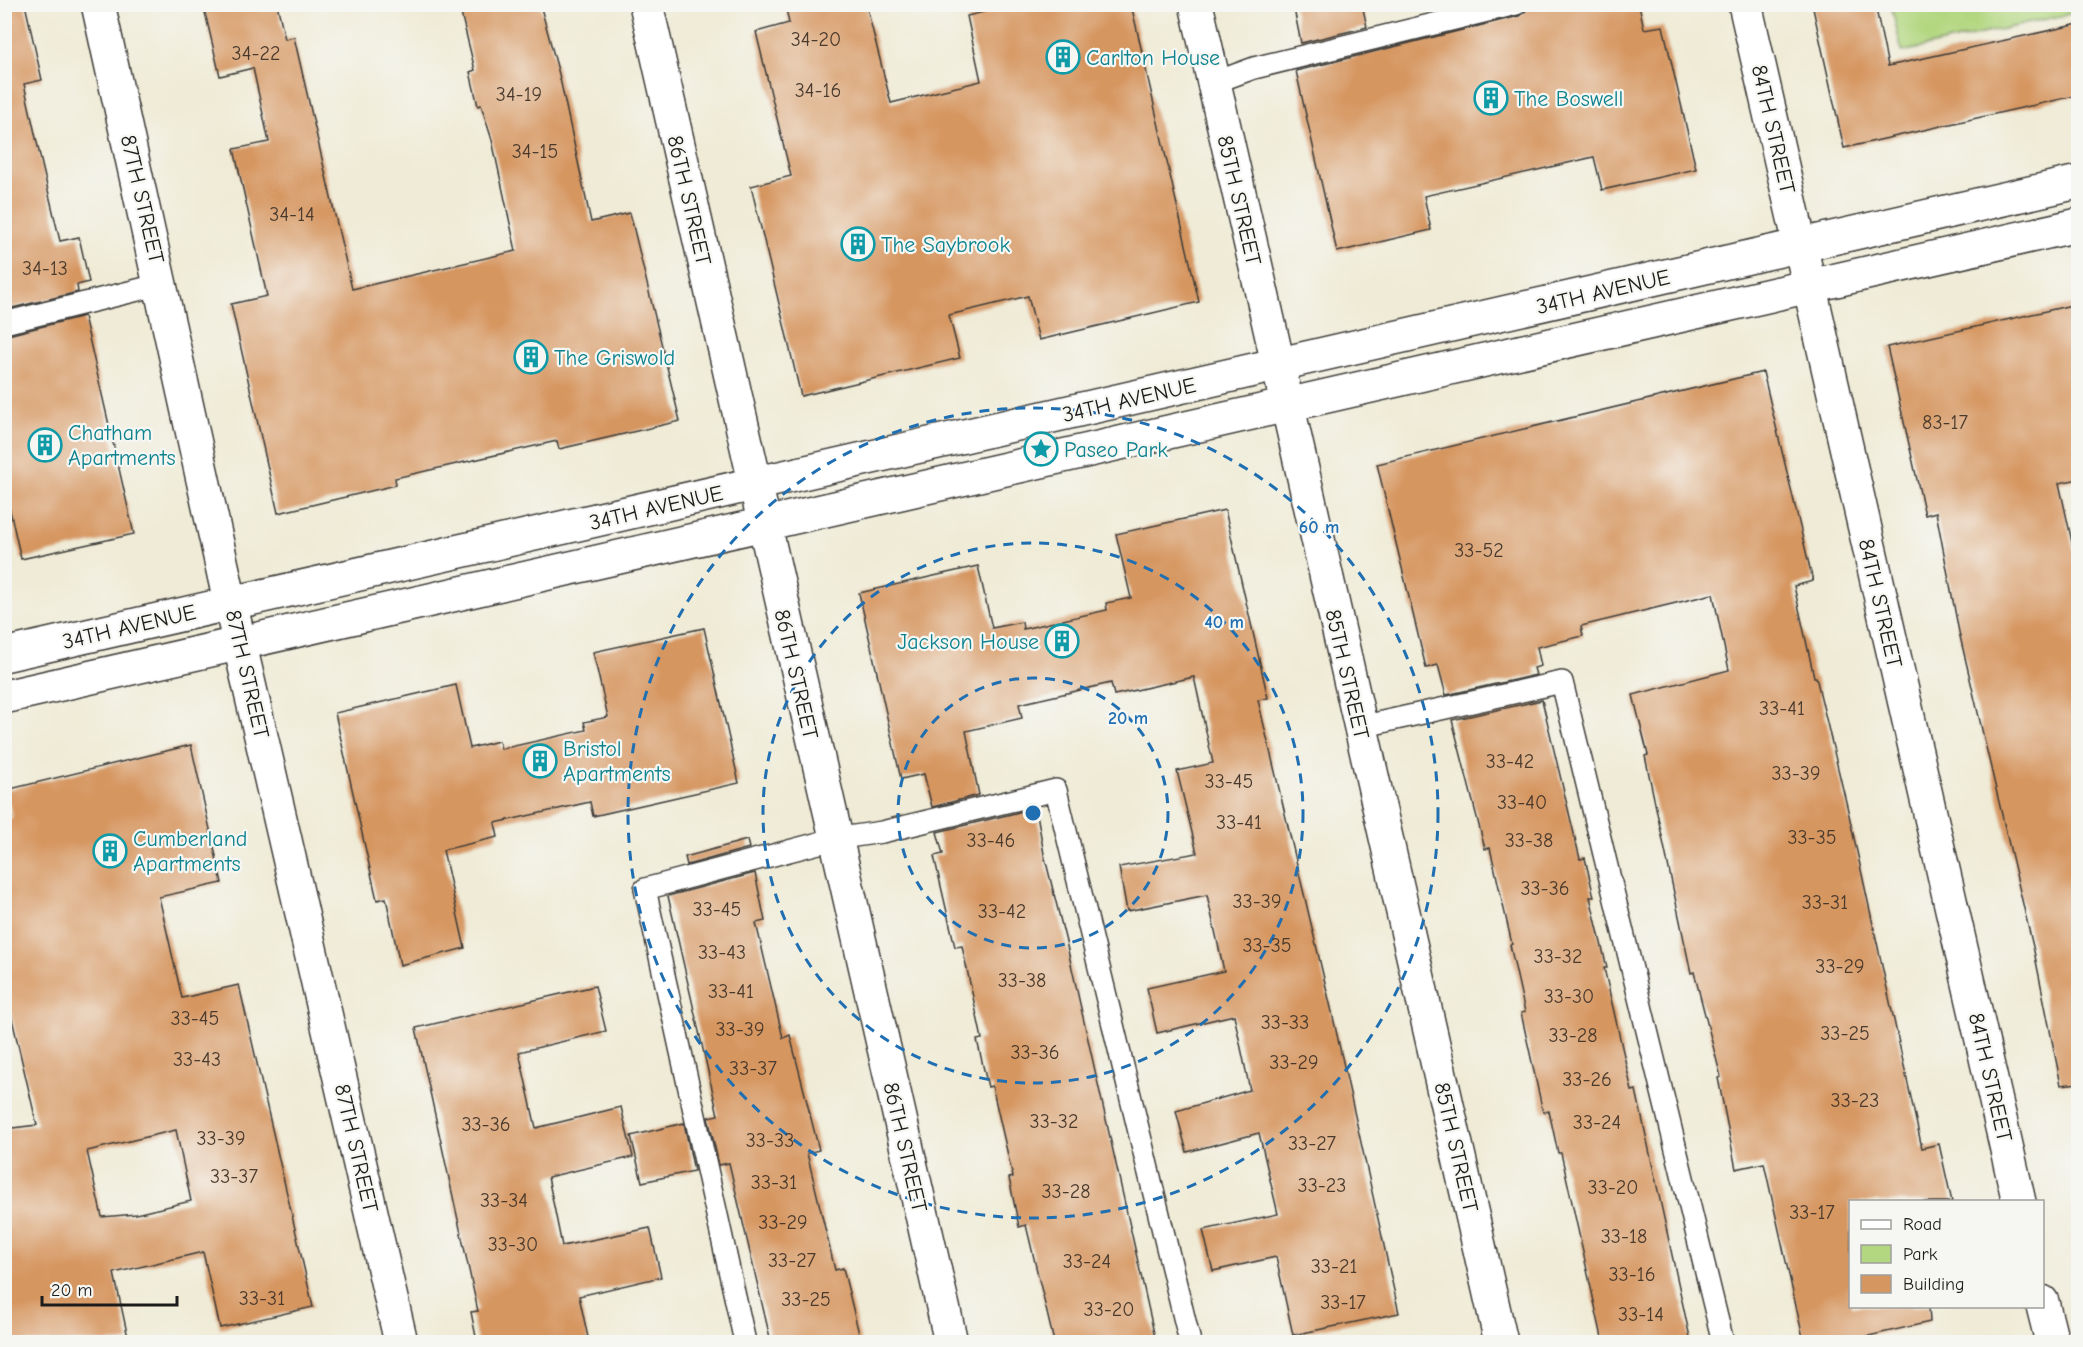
<svg xmlns="http://www.w3.org/2000/svg" width="2083" height="1347" font-family="'Comic Neue',sans-serif">
	<style>
		.green { fill: #b2d780; stroke: #677a4e; stroke-width: 1.5 }
		.building { fill: #d69660; fill-rule: evenodd }
		.lines { fill: none; stroke-linecap: round; stroke-linejoin: round }
		.lane-casing { stroke: #3c3b38; stroke-width: 24 }
		.street-casing { stroke: #3c3b38; stroke-width: 36 }
		.lane { stroke: #fff; stroke-width: 21 }
		.street { stroke: #fff; stroke-width: 33 }
		.ring { fill: none; stroke: #1f6fb2; stroke-width: 3; stroke-dasharray: 10 8 }
		.labels { text-anchor: middle; stroke-width: 4.5; stroke-linejoin: round; paint-order: stroke }
		.number-label { font-size: 20px; fill: #4a3a2d }
		.culture-label { font-size: 22px; fill: #0d838f; stroke: #f6f6f2; text-anchor: start }
		.street-label { font-size: 22px; fill: #1c1c1c; stroke: #f6f6f2 }
		.centre { fill: #1f6fb2; stroke: #f6f6f2; stroke-width: 3 }
		.ring-label { font-size: 18px; text-anchor: middle; font-weight: bold; fill: #1f6fb2; stroke: #f6f6f2; stroke-width: 4.5; stroke-linejoin: round; paint-order: stroke }
	</style>
	<rect width="100%" height="100%" fill="#f6f6f2"/>
	<filter id="ink" filterUnits="userSpaceOnUse"><feTurbulence type="fractalNoise" baseFrequency=".0167" numOctaves="2"/><feDisplacementMap in="SourceGraphic" scale="12" xChannelSelector="R" yChannelSelector="G"/><feConvolveMatrix kernelMatrix="1 2 1 2 8 2 1 2 1" color-interpolation-filters="sRGB"/></filter>
	<filter id="wash" filterUnits="userSpaceOnUse"><feTurbulence type="fractalNoise" baseFrequency=".008" numOctaves="4" result="noise"/><feDisplacementMap in="SourceGraphic" scale="24" xChannelSelector="R" yChannelSelector="G"/><feGaussianBlur stdDeviation="1.35" result="paint"/><feColorMatrix in="noise" values="0 0 0 0 0 0 0 0 0 0 0 0 0 0 0 0 0 1.4 0 .05"/><feComposite in="paint" operator="in"/></filter>
	<g filter="url(#wash)">
		<rect width="100%" height="100%" fill="#efebd6"/>
		<polygon class="green" points="2078,4 2078,12 1902,52 1891,5"/>
		<g id="blocks">
			<g class="building">
				<polygon points="4,4 25,4 42,80 24,84 42,165 60,241 79,237 89,282 77,285 78,292 8,309 4,294"/>
				<polygon points="203,4 277,4 285,39 294,37 352,289 516,251 492,140 481,105 478,106 470,72 475,70 461,13 471,11 469,4 540,4 559,74 591,222 630,213 680,421 559,449 557,441 395,478 396,485 278,513 231,304 267,296 234,149 269,142 253,68 220,76"/>
				<polygon points="785,4 866,4 891,103 981,81 967,16 1017,4 1131,4 1199,302 1039,340 1028,296 949,315 960,358 801,396 751,186 791,176 756,32 789,23"/>
				<polygon points="1293,4 1362,4 1367,27 1301,43"/>
				<polygon points="1546,4 1639,4 1644,29 1663,26 1696,169 1602,190 1594,157 1424,196 1431,230 1337,252 1296,71 1519,16 1528,9"/>
				<polygon points="1812,4 1875,4 1888,66 2079,24 2079,95 1844,148"/>
				<polygon points="2072,305 2079,334 2079,479 2059,483 2079,574 2079,1083 2061,1085 2034,951 1959,632 1936,512 1925,515 1887,347"/>
				<polygon points="84,316 134,534 21,559 4,484 4,336"/>
				<polygon points="1763,372 1813,581 1794,586 1814,677 1816,677 1847,806 1922,1148 1939,1144 1952,1202 1851,1202 1851,1306 1929,1306 1930,1322 1864,1337 1865,1342 1804,1342 1764,1163 1736,1169 1718,1078 1721,1077 1694,972 1691,973 1645,756 1648,755 1633,695 1729,670 1713,594 1581,626 1583,636 1537,647 1541,666 1534,668 1536,675 1446,695 1438,665 1426,668 1377,464"/>
				<polygon points="1225,510 1268,698 1258,700 1331,1008 1399,1313 1293,1335 1276,1257 1213,1271 1203,1230 1278,1214 1259,1133 1187,1152 1176,1111 1250,1090 1234,1015 1157,1033 1147,988 1224,971 1207,895 1127,911 1119,867 1197,853 1177,771 1213,763 1194,677 1114,695 1111,683 1019,704 1022,718 966,731 979,795 932,807 924,774 901,779 859,593 978,566 992,628 1022,622 1023,629 1107,610 1106,603 1131,598 1116,534"/>
				<polygon points="704,628 739,783 593,816 590,802 495,823 498,837 443,850 465,948 400,965 386,898 377,900 335,713 456,685 470,748 499,741 501,749 586,730 584,722 608,717 593,652"/>
				<polygon points="1542,700 1580,859 1585,858 1594,897 1590,897 1607,968 1604,968 1632,1091 1636,1090 1691,1342 1603,1342 1561,1153 1558,1153 1549,1111 1543,1112 1521,1013 1525,1012 1510,945 1512,944 1490,848 1485,849 1452,720"/>
				<path d="M 191,745 L 222,883 L 159,897 L 182,998 L 239,985 L 313,1307 L 220,1328 L 203,1252 L 114,1273 L 129,1342 L 4,1342 L 4,1129 L 37,1125 L 4,985 L 4,820 L 12,818 L 6,790 ZM 176,1130 L 191,1201 L 136,1214 L 102,1217 L 87,1151 Z"/>
				<polygon points="1036,808 1044,854 1067,946 1156,1342 1054,1342 1026,1225 1019,1227 1009,1178 1013,1177 992,1086 988,1087 977,1040 982,1039 962,946 955,947 934,856 943,854 937,832"/>
				<polygon points="747,840 749,848 687,865 685,857"/>
				<polygon points="755,873 765,921 756,923 783,1038 790,1035 819,1150 807,1153 835,1270 843,1268 861,1342 771,1342 729,1163 719,1165 708,1117 718,1115 668,896"/>
				<polygon points="595,986 606,1031 519,1052 536,1128 621,1107 633,1157 548,1177 562,1246 650,1228 661,1277 579,1296 589,1342 477,1342 471,1312 478,1311 416,1028"/>
				<polygon points="684,1123 694,1171 642,1182 631,1136"/>
			</g>
		</g>
	</g>
	<g filter="url(#ink)">
		<use href="#blocks" fill-opacity="0" stroke="#3c3b38" stroke-width="1.5"/>
		<g class="lines">
			<g class="lane-casing">
				<g id="lane">
					<polyline points="1213,83 1254,68 1516,4"/>
					<polyline points="4,323 162,284"/>
					<polyline points="1360,727 1562,682 1723,1342"/>
					<polyline points="745,1342 645,889 834,839 882,832 1056,790 1190,1342"/>
				</g>
			</g>
			<g class="street-casing">
				<g id="street">
					<polyline points="98,4 230,602 401,1342"/>
					<polyline points="646,4 951,1342"/>
					<polyline points="1196,4 1501,1342"/>
					<polyline points="1745,4 2019,1202"/>
					<polyline points="4,655 2078,182"/>
					<polyline points="4,697 2078,225"/>
					<polyline points="2042,1302 2052,1342"/>
				</g>
			</g>
			<use href="#lane" class="lane"/>
			<use href="#street" class="street"/>
		</g>
	</g>
	<g class="ring">
		<circle cx="1033" cy="813" r="135"/>
		<circle cx="1033" cy="813" r="270"/>
		<circle cx="1033" cy="813" r="405"/>
	</g>
	<defs>
		<g id="building-ring" transform="scale(1.725)"><circle r="9.5" fill="#f6f6f2" stroke="#0f9aa8" stroke-width="1.5"/><path d="M-4-6H4V6H1V3H-1V6H-4ZM-2.5-4.3h1.7v1.8h-1.7ZM.8-4.3h1.7v1.8H.8ZM-2.5-1h1.7V.8h-1.7ZM.8-1h1.7V.8H.8Z" fill="#0f9aa8"/></g>
		<g id="sight-ring" transform="scale(1.725)"><circle r="9.5" fill="#f6f6f2" stroke="#0f9aa8" stroke-width="1.5"/><path d="M0-6L1.8-2.2L6-1.7L2.9 1.2L3.7 5.4L0 3.3L-3.7 5.4L-2.9 1.2L-6-1.7L-1.8-2.2Z" fill="#0f9aa8"/></g>
	</defs>
	<g fill-rule="evenodd">
		<use href="#building-ring" x="1063" y="57"/>
		<use href="#building-ring" x="1491" y="98"/>
		<use href="#building-ring" x="858" y="244"/>
		<use href="#building-ring" x="531" y="357"/>
		<use href="#building-ring" x="45" y="445"/>
		<use href="#sight-ring" x="1041" y="449"/>
		<use href="#building-ring" x="1062" y="641"/>
		<use href="#building-ring" x="540" y="761"/>
		<use href="#building-ring" x="110" y="851"/>
	</g>
	<g class="labels">
		<g class="number-label">
			<text x="816" y="46">34-20</text>
			<text x="256" y="60">34-22</text>
			<text x="818" y="97">34-16</text>
			<text x="519" y="101">34-19</text>
			<text x="535" y="158">34-15</text>
			<text x="292" y="221">34-14</text>
			<text x="45" y="275">34-13</text>
			<text x="1945" y="429">83-17</text>
			<text x="1479" y="557">33-52</text>
			<text x="1782" y="715">33-41</text>
			<text x="1510" y="768">33-42</text>
			<text x="1796" y="780">33-39</text>
			<text x="1229" y="788">33-45</text>
			<text x="1522" y="809">33-40</text>
			<text x="1239" y="829">33-41</text>
			<text x="1812" y="844">33-35</text>
			<text x="991" y="847">33-46</text>
			<text x="1529" y="847">33-38</text>
			<text x="1545" y="895">33-36</text>
			<text x="1257" y="908">33-39</text>
			<text x="1825" y="909">33-31</text>
			<text x="717" y="916">33-45</text>
			<text x="1002" y="918">33-42</text>
			<text x="1267" y="952">33-35</text>
			<text x="722" y="959">33-43</text>
			<text x="1558" y="963">33-32</text>
			<text x="1840" y="973">33-29</text>
			<text x="1022" y="987">33-38</text>
			<text x="731" y="998">33-41</text>
			<text x="1569" y="1003">33-30</text>
			<text x="195" y="1025">33-45</text>
			<text x="1285" y="1029">33-33</text>
			<text x="740" y="1036">33-39</text>
			<text x="1845" y="1040">33-25</text>
			<text x="1573" y="1042">33-28</text>
			<text x="1035" y="1059">33-36</text>
			<text x="197" y="1066">33-43</text>
			<text x="1294" y="1069">33-29</text>
			<text x="753" y="1075">33-37</text>
			<text x="1587" y="1086">33-26</text>
			<text x="1855" y="1107">33-23</text>
			<text x="1054" y="1128">33-32</text>
			<text x="1597" y="1129">33-24</text>
			<text x="486" y="1131">33-36</text>
			<text x="221" y="1145">33-39</text>
			<text x="770" y="1147">33-33</text>
			<text x="1312" y="1150">33-27</text>
			<text x="234" y="1183">33-37</text>
			<text x="774" y="1189">33-31</text>
			<text x="1322" y="1192">33-23</text>
			<text x="1613" y="1194">33-20</text>
			<text x="1066" y="1198">33-28</text>
			<text x="504" y="1207">33-34</text>
			<text x="1812" y="1219">33-17</text>
			<text x="783" y="1229">33-29</text>
			<text x="1624" y="1243">33-18</text>
			<text x="513" y="1251">33-30</text>
			<text x="792" y="1267">33-27</text>
			<text x="1087" y="1268">33-24</text>
			<text x="1334" y="1273">33-21</text>
			<text x="1632" y="1281">33-16</text>
			<text x="262" y="1305">33-31</text>
			<text x="806" y="1306">33-25</text>
			<text x="1343" y="1309">33-17</text>
			<text x="1109" y="1316">33-20</text>
			<text x="1641" y="1321">33-14</text>
		</g>
		<g class="culture-label">
			<text x="1086" y="65">Carlton House</text>
			<text x="1514" y="106">The Boswell</text>
			<text x="881" y="252">The Saybrook</text>
			<text x="554" y="365">The Griswold</text>
			<text x="68" y="440">Chatham<tspan x="68" dy="25">Apartments</tspan></text>
			<text x="1064" y="457">Paseo Park</text>
			<text x="1039" y="649" text-anchor="end">Jackson House</text>
			<text x="563" y="756">Bristol<tspan x="563" dy="25">Apartments</tspan></text>
			<text x="133" y="846">Cumberland<tspan x="133" dy="25">Apartments</tspan></text>
		</g>
		<g class="street-label">
			<text transform="translate(1774 129) rotate(77)" y="8">84TH STREET</text>
			<text transform="translate(143 199) rotate(77)" y="8">87TH STREET</text>
			<text transform="translate(690 200) rotate(77)" y="8">86TH STREET</text>
			<text transform="translate(1240 200) rotate(77)" y="8">85TH STREET</text>
			<text transform="translate(1603 291) rotate(-13)" y="8">34TH AVENUE</text>
			<text transform="translate(1129 399) rotate(-13)" y="8">34TH AVENUE</text>
			<text transform="translate(656 507) rotate(-13)" y="8">34TH AVENUE</text>
			<text transform="translate(1881 603) rotate(77)" y="8">84TH STREET</text>
			<text transform="translate(129 626) rotate(-13)" y="8">34TH AVENUE</text>
			<text transform="translate(248 674) rotate(77)" y="8">87TH STREET</text>
			<text transform="translate(797 674) rotate(77)" y="8">86TH STREET</text>
			<text transform="translate(1348 674) rotate(77)" y="8">85TH STREET</text>
			<text transform="translate(1991 1077) rotate(77)" y="8">84TH STREET</text>
			<text transform="translate(906 1147) rotate(77)" y="8">86TH STREET</text>
			<text transform="translate(1457 1147) rotate(77)" y="8">85TH STREET</text>
			<text transform="translate(357 1148) rotate(77)" y="8">87TH STREET</text>
		</g>
	</g>
	<circle cx="1033" cy="813" r="9" class="centre"/>
	<g class="ring-label">
		<text x="1319" y="533">60 m</text>
		<text x="1224" y="628">40 m</text>
		<text x="1128" y="724">20 m</text>
	</g>
	<rect width="2083" height="1347" fill="none" stroke="#f6f6f2" stroke-width="24"/>
	<rect x="1849" y="1200" width="195" height="108" fill="#f6f6f2" stroke="#9f9f9c" stroke-width="1.5"/>
	<rect x="1861" y="1220" width="30" height="9" fill="#ffffff" stroke="#9f9f9c" stroke-width="1.5"/>
	<text x="1903" y="1230" font-size="18" fill="#1c1c1c">Road</text>
	<rect x="1861" y="1245" width="30" height="18" fill="#b2d780" stroke="#9f9f9c" stroke-width="1.5"/>
	<text x="1903" y="1260" font-size="18" fill="#1c1c1c">Park</text>
	<rect x="1861" y="1275" width="30" height="18" fill="#d69660" stroke="#9f9f9c" stroke-width="1.5"/>
	<text x="1903" y="1290" font-size="18" fill="#1c1c1c">Building</text>
	<path d="M42 1296v9h135v-9" fill="none" stroke="#1c1c1c" stroke-width="3"/>
	<text x="51" y="1296" font-size="18" fill="#1c1c1c" stroke="#f6f6f2" stroke-width="4.5" paint-order="stroke">20 m</text>
</svg>
